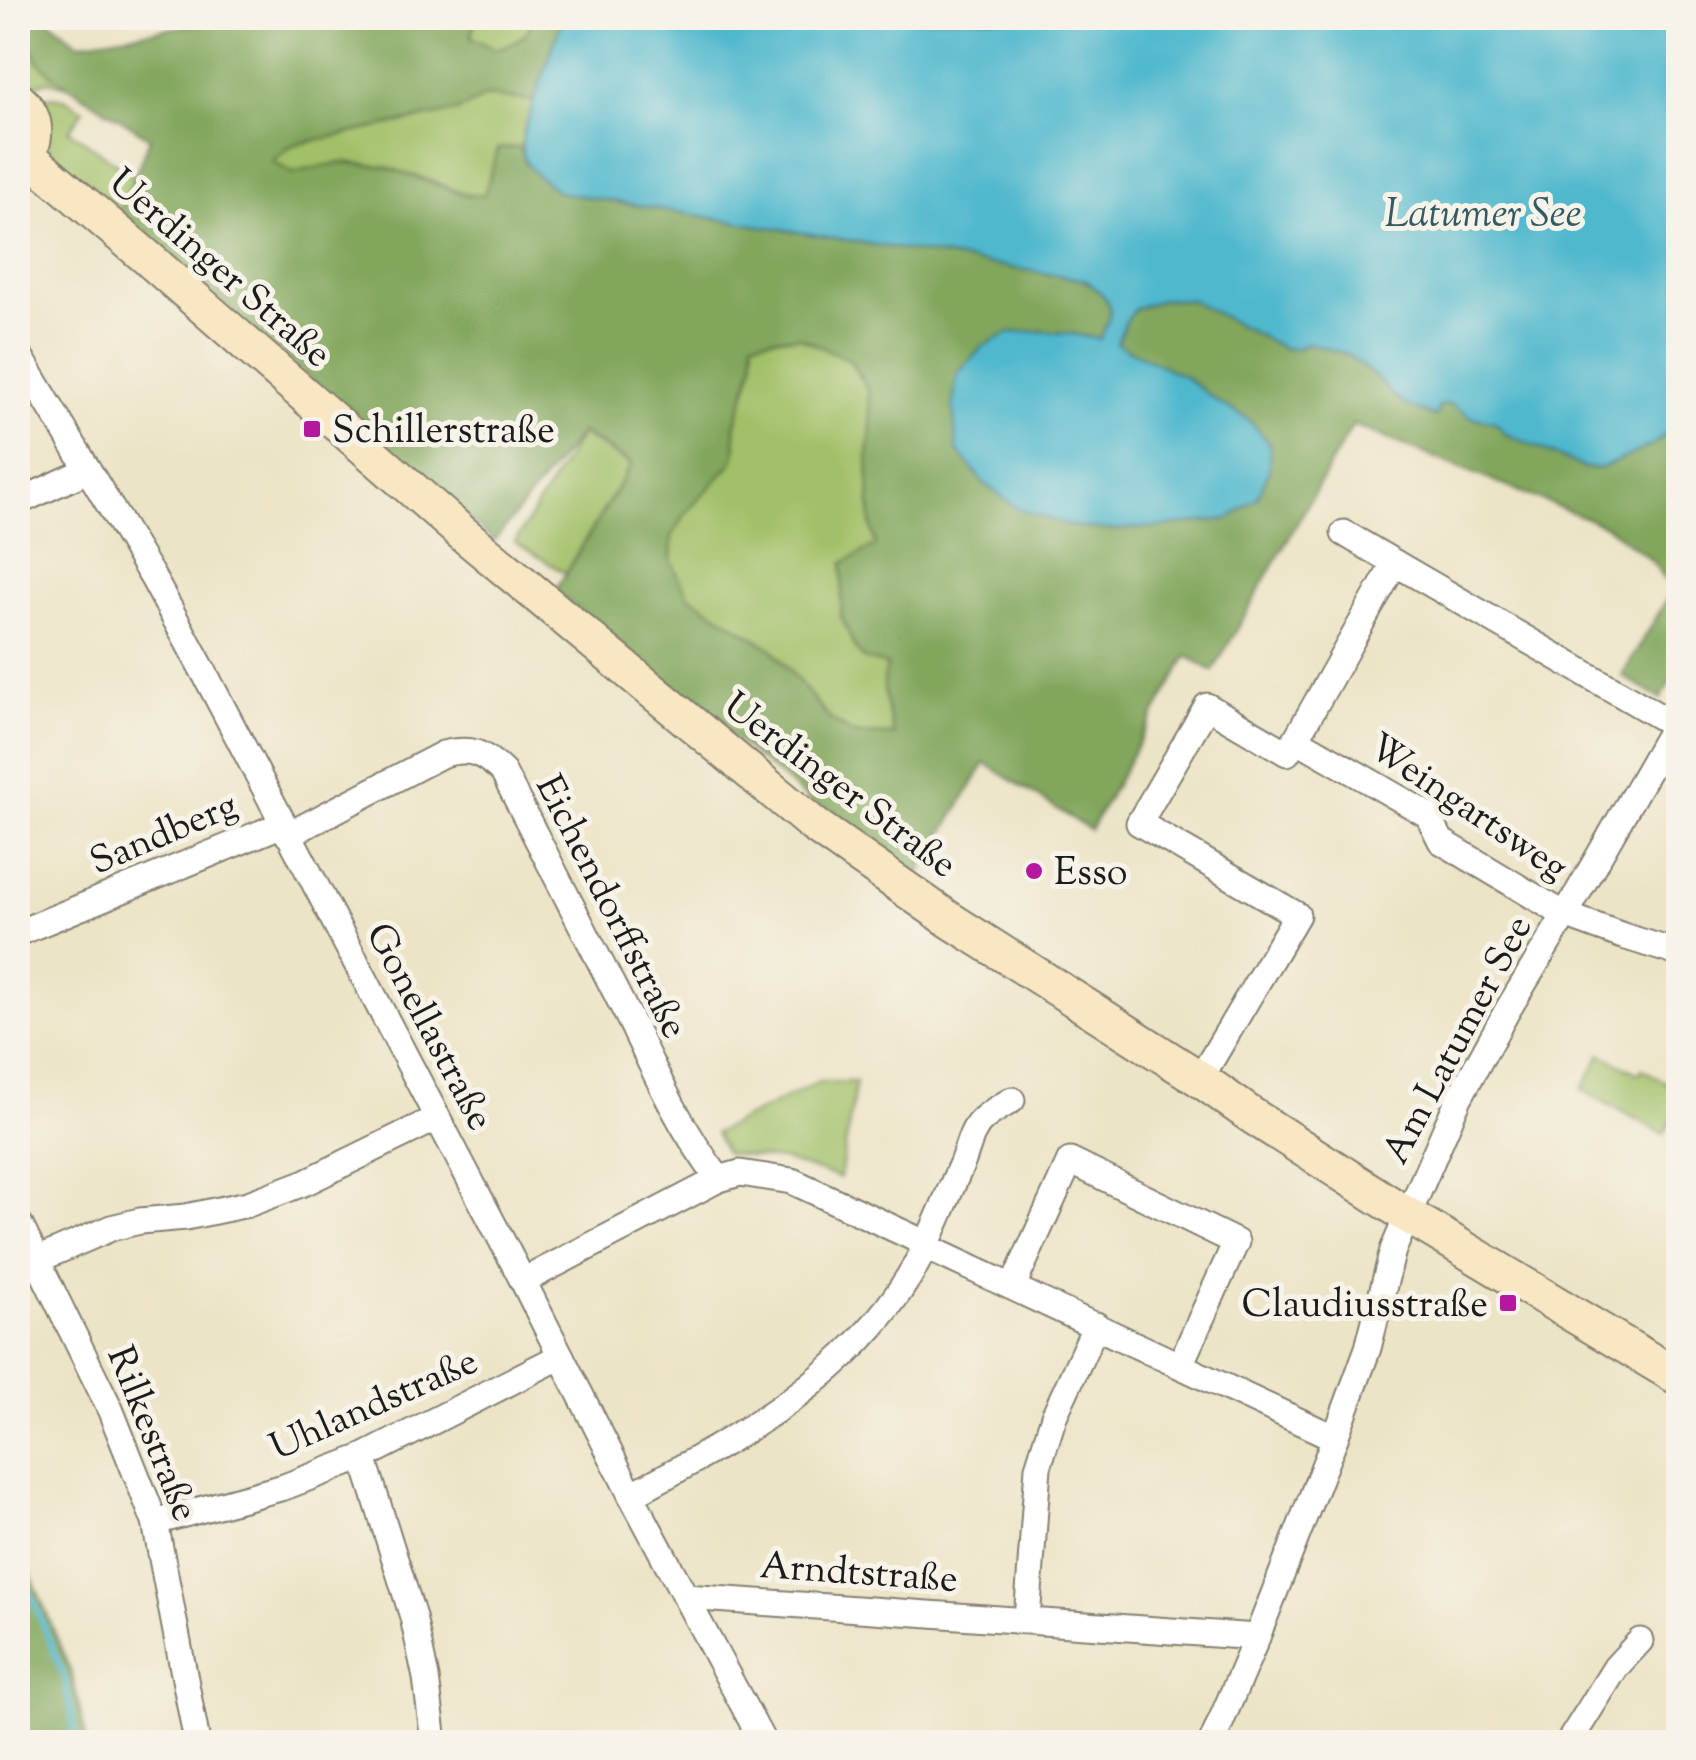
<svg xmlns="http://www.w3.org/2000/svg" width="1696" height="1760" font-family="'Sorts Mill Goudy',serif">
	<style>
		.green { fill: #a2c068; stroke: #5f6e42; stroke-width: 2.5 }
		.forest { fill: #81a65c; stroke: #4e613c; stroke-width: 2.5; fill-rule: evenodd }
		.water { fill: #50b8cd; stroke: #366a74; stroke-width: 2.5 }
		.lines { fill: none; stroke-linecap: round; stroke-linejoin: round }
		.stream { stroke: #50b8cd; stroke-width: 6 }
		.street-casing { stroke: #848071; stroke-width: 29 }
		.secondary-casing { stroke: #848071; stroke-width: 39 }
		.street { stroke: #fff; stroke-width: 25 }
		.secondary { stroke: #f9e7c3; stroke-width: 35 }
		.poi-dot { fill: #b5179e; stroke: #f7f3e8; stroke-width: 4 }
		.labels { text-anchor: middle; stroke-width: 10; stroke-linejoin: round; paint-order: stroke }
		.street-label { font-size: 38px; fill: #1c1c1c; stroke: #f7f3e8 }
		.poi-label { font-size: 38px; fill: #1c1c1c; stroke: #f7f3e8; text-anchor: start }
		.water-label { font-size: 40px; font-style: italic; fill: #315a63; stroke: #f7f3e8 }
	</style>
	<rect width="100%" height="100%" fill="#f7f3e8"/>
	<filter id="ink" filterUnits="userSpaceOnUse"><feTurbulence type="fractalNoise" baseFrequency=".01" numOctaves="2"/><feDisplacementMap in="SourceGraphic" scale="20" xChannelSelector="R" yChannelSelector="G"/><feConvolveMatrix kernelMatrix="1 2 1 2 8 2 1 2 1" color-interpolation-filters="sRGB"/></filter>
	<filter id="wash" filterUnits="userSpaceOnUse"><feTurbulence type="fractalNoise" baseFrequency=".0048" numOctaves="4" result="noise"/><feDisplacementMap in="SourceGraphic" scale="40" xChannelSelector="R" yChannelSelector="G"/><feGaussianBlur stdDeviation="2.25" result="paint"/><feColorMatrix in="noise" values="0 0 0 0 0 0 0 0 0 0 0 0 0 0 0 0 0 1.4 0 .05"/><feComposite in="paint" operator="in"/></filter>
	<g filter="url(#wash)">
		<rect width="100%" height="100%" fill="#ece4c6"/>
		<g class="green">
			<path d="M 475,18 L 534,18 C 527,37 513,45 495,49 L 471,37 Z"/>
			<path d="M 18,39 C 31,45 31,52 40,63 C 49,74 62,81 74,88 L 49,81 L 18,89 Z"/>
			<polygon points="51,96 66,100 84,110 69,130 135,177 120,212 50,151 45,142 40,101"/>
			<polygon points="487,96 534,101 520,147 498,149 485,195 467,195 420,177 342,162 292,173 271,160 293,145 457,111"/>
			<polygon points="778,337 799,337 849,359 868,390 871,427 868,455 871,525 876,546 887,665 887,708 895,736 853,734 830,719 772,649 688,596 670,561 672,536 686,513 732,463 736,450 735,427 754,362 753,340"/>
			<polygon points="581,434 631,465 565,573 515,542"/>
			<polygon points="1601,1054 1639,1074 1642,1069 1678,1089 1678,1107 1664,1134 1582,1090"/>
			<polygon points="819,1082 856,1082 840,1178 786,1161 726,1153 715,1133"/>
		</g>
		<g class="forest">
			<path d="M 18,18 L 47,18 L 78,43 L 236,18 L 475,18 L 471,37 L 495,49 C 514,44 527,37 534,18 L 563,18 L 534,101 L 487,96 L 457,111 L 293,145 L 272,161 L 292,173 L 342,162 L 387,167 L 467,195 L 484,195 L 498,149 L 520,147 L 525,163 L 558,192 L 1085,280 C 1114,304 1116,304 1100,340 L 1073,334 L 1066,525 L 1107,530 L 1160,527 L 1248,419 L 1218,402 L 1185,377 L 1117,344 L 1125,323 L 1136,308 L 1164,299 L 1191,300 L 1283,348 L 1295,349 L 1308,343 L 1347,354 L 1378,379 L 1393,396 L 1439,406 L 1449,403 L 1474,418 L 1495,422 L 1507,434 L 1585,468 L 1602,468 L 1622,459 L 1657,442 L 1678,423 L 1678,667 L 1661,699 L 1622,676 L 1673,589 L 1651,560 L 1606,526 L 1353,425 L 1213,671 L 1187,656 L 1090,830 L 985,763 L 915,880 L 872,852 L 555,591 L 632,464 L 581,433 L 494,541 L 120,212 L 150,138 L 53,76 L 39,62 L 30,45 L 18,39 ZM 778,337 L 799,337 L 849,359 L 868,390 L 871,427 L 868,455 L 871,525 L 876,545 L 843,563 L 841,616 L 855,648 L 864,659 L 887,665 C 879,688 889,713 894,735 L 854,734 L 830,719 L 772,649 L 688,595 L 671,561 L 672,536 L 686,513 L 732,463 L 736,450 L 735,427 L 754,362 L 753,341 Z"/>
			<polygon points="18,1544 72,1676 87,1742 18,1742"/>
		</g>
		<path class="water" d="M 563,18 L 1678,18 L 1678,423 L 1657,442 L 1622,459 L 1602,468 L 1585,468 L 1506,434 L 1495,422 L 1474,418 L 1449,404 L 1439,406 L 1436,417 L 1405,405 L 1393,396 L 1378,379 L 1347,354 L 1308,343 L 1295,349 L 1283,348 L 1191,300 L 1164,299 L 1136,308 L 1125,323 L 1117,344 L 1185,377 L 1218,402 L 1248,419 L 1270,444 L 1269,471 L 1258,497 L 1229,519 L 1160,527 L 1107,530 L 1066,525 L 1018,509 L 984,483 L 957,450 L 953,405 L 957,375 L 983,346 L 1009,333 L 1040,331 L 1073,334 L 1100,339 C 1116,305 1114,303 1085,280 L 558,192 C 533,170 516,166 524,130 Z"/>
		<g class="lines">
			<polyline class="stream" points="18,1561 65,1680 77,1742"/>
		</g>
	</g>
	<g filter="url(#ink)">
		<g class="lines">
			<g class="street-casing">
				<g id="street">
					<polyline points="18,353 153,578 205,674 523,1281 631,1495 763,1742"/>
					<polyline points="18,502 88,470"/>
					<polyline points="1344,533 1395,563"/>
					<path d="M 288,835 L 443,754 C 471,747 482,752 503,772 L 632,1024 C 657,1077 683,1133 719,1179"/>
					<polyline points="18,933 283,824"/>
					<polyline points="1200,1079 1297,915 1139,823 1207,706 1287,753 1296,739 1428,815 1441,841 1565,915 1623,936 1678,953"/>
					<polyline points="18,1221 110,1409 155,1522 197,1742"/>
					<polyline points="37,1260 111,1228 140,1221 186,1217 248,1204 306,1182 437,1118"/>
					<polyline points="523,1281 719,1179 740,1173 792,1181 914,1238 926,1247 1335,1438"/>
					<polyline points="1013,1286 1070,1161 1236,1242 1180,1365"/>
					<polyline points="363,1457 413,1617 426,1678 434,1742"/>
					<path d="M 631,1495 C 736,1438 846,1381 910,1275 C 931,1240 945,1201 962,1163 C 967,1151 971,1131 980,1122 C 988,1113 1002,1106 1012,1100"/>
					<polyline points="155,1522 284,1487 363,1457 561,1356"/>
					<polyline points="686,1597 1257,1637"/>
					<polyline points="1027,1620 1038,1467 1054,1416 1096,1325"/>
					<polyline points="1212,1742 1257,1637 1335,1438 1368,1348 1393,1250 1459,1098 1507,1011 1565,915 1674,725 1395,563 1296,739"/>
					<polyline points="1569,1742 1616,1667 1640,1641"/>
				</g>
			</g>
			<g class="secondary-casing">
				<g id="secondary">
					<path d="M 18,100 C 39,119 39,144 18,164"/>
					<polyline points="27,155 150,260 461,532 814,825 950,920 1200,1079 1251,1115 1407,1215 1678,1377"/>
				</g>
			</g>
			<use href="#street" class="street"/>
			<use href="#secondary" class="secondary"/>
		</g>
	</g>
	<g class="poi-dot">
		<rect x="302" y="419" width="20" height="20" rx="5"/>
		<circle cx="1034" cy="871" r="10"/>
		<rect x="1498" y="1293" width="20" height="20" rx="5"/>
	</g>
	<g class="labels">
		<g class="street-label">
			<text transform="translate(221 267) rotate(41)" y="13">Uerdinger Straße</text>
			<text transform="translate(841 784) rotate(37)" y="13">Uerdinger Straße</text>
			<text transform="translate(1469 806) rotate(34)" y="13">Weingartsweg</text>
			<text transform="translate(163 832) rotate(-23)" y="13">Sandberg</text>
			<text transform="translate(613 906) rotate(63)" y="13">Eichendorffstraße</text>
			<text transform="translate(431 1026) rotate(62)" y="13">Gonellastraße</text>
			<text transform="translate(1456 1039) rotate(-62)" y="13">Am Latumer See</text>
			<text transform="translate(373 1403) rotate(-24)" y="13">Uhlandstraße</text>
			<text transform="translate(154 1433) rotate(68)" y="13">Rilkestraße</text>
			<text transform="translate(859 1571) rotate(4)" y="13">Arndtstraße</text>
		</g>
		<g class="poi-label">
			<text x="332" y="442">Schillerstraße</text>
			<text x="1054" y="884">Esso</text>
			<text x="1488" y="1316" text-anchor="end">Claudiusstraße</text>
		</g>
		<g class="water-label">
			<text x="1483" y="226">Latumer See</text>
		</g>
	</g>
	<rect width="1696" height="1760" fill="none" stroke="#f7f3e8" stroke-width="60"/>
</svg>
